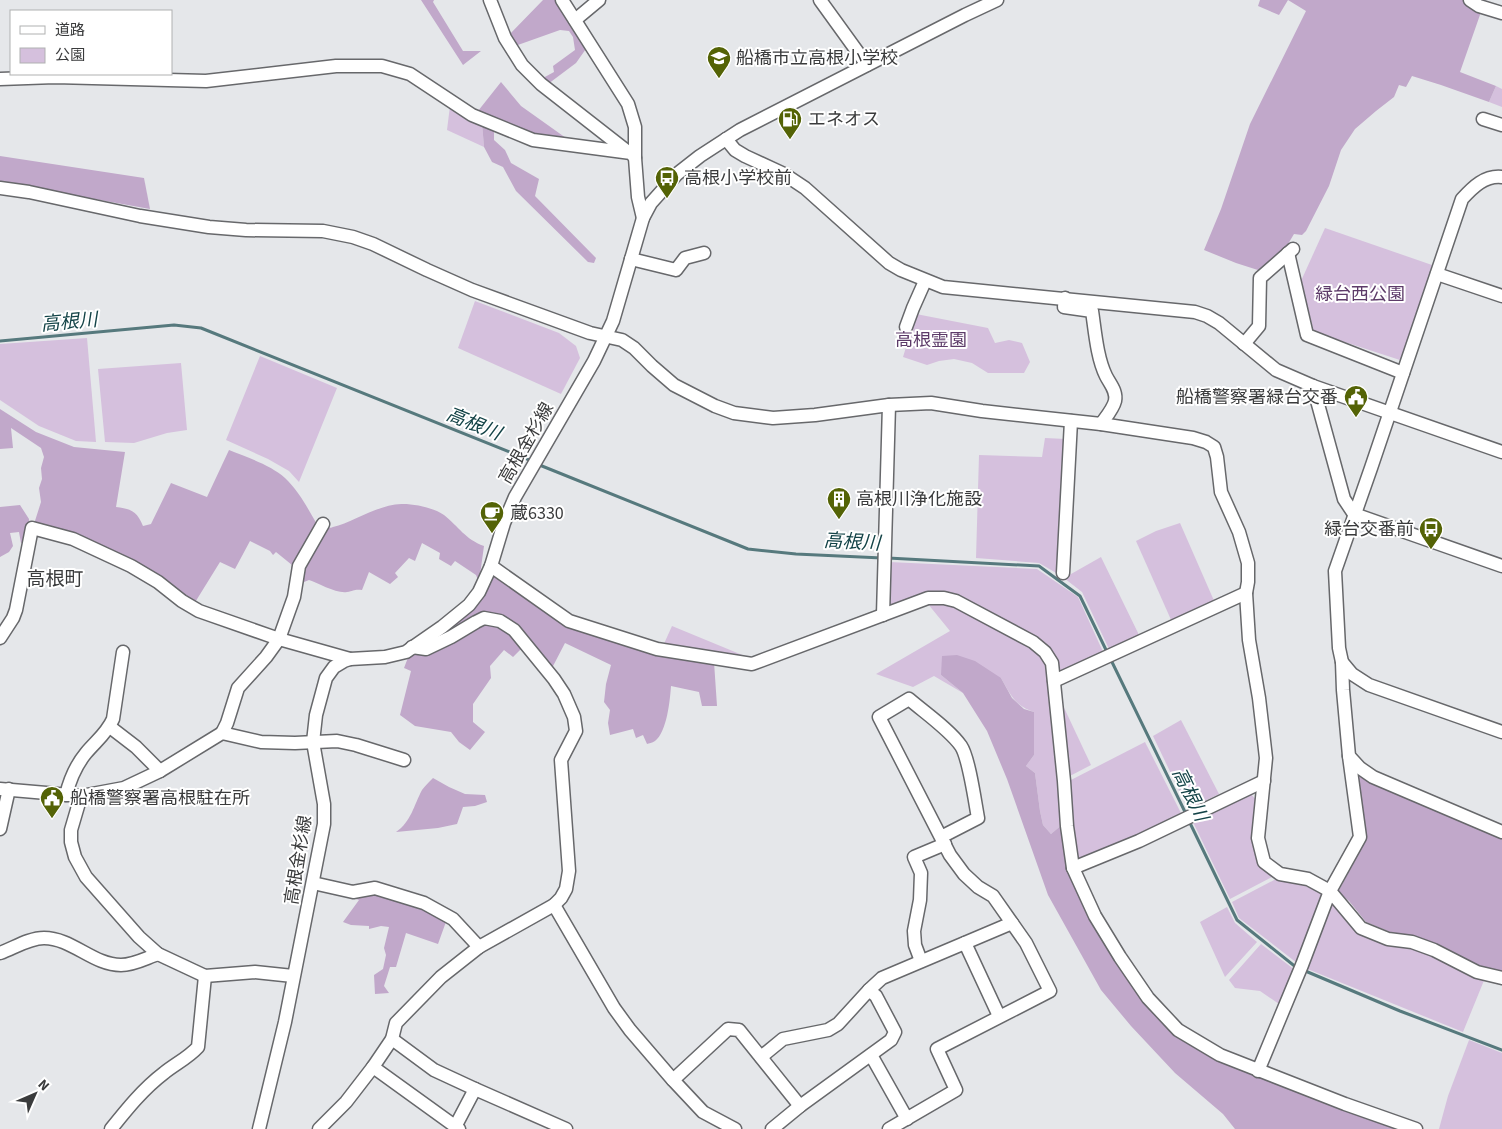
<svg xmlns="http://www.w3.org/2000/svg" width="1502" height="1129" font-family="'Source Sans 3','Noto Sans JP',sans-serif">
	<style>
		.green { fill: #d5c0dd }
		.forest { fill: #c1a8ca }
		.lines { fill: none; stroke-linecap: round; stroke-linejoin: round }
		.stream { stroke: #56797d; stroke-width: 3 }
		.minor-casing { stroke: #67686b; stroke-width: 15 }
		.minor { stroke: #fff; stroke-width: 12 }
		.labels { text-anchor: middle; stroke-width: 4; stroke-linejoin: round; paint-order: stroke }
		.poi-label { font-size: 18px; fill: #3a3b3c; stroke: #fff; text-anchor: start }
		.park-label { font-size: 18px; fill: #5d3b69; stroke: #fff }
		.street-label { font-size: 18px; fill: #3a3b3c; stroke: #fff }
		.water-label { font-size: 19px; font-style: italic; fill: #134347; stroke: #fff }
		.neighbourhood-label { font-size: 19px; fill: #3a3b3c; stroke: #fff }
	</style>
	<rect width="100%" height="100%" fill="#e5e7ea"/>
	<g class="green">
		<polygon points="1496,86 1502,89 1502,107 1489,102"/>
		<polygon points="450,106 482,123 484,147 447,130"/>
		<polygon points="1325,228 1432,265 1403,361 1314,332 1301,281"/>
		<polygon points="475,301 559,333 576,346 580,358 561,394 458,348"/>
		<polygon points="916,314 988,328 995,343 1009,340 1022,343 1030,362 1024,373 988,373 972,363 954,359 939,361 927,365 903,357"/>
		<polygon points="87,338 96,442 76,441 39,426 0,400 0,344"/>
		<polygon points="260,356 337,388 299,482 289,471 268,459 226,440"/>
		<polygon points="181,363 187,430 167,433 134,443 105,442 98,369"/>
		<polygon points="1045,438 1066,439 1058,574 1039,563 976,558 979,455 1042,457"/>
		<polygon points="1180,523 1215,603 1172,622 1136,541 1156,531"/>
		<polygon points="1101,557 1140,637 1110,651 1082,592 1064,578"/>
		<polygon points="889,562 1037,569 1078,597 1104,654 1057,676 1054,659 960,598 887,609"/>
		<path d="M 945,602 L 1030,646 L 1041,654 L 1048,664 L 1064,823 L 1051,834 L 1043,825 L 1040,811 L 1035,773 L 1026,766 L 1034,755 L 1034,712 C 1015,706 1010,694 1001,678 L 941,675 L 963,693 L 934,676 L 913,687 L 876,674 L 950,631 L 928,604 Z"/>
		<polygon points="672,626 752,659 663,646"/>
		<polygon points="1059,697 1091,765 1068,777"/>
		<polygon points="1181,720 1219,794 1188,809 1153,736"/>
		<polygon points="1145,742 1182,815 1122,843 1077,861 1069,781"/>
		<polygon points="1251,794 1257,801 1254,837 1274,876 1230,899 1192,820"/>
		<polygon points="1276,879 1304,885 1326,896 1297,963 1239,918 1232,902"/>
		<polygon points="1333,900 1360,931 1412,946 1485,978 1463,1032 1305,968"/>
		<polygon points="1227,907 1235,923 1257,942 1225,977 1200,922"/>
		<polygon points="1261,944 1295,970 1279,1004 1260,991 1235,988 1229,980"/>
		<polygon points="1469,1040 1502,1053 1502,1129 1439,1129 1448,1096"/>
	</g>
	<g class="forest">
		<polygon points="421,0 434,0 433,2 463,51 481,51 463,65"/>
		<polygon points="543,0 559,0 588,46 576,63 548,84 543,78 554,72 553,66 575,50 573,37 569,31 560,30 515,46 509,35"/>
		<polygon points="1260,0 1463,0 1481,12 1460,72 1496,86 1489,102 1441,85 1412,76 1406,87 1399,85 1394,97 1376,111 1355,129 1341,150 1329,186 1306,231 1302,235 1294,234 1288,244 1261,271 1236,263 1204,250 1221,209 1250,124 1306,11 1288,0 1279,15 1258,6"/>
		<polygon points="501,82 521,106 573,143 533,135 478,111"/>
		<polygon points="482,123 494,128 494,140 505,150 511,163 539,179 535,196 596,258 594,263 588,262 516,191 503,167 492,162 484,147"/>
		<polygon points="0,156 144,178 150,209 0,182"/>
		<path d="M 0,409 L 36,432 L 74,447 L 125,452 L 116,507 C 131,509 137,511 143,526 L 151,524 L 171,483 L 207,497 L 229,450 C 246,457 271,465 285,478 C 299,491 308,509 318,526 C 323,527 329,529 333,527 C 354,522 381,503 403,504 C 416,504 434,508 444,515 C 459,527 465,539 484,546 L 479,582 L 476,575 L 455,561 L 451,566 L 439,559 L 440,553 L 422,543 L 415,561 L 409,558 L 395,573 L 398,577 L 390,584 L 369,572 L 362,590 C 354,589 354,591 347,592 C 337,594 318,583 309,580 L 304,582 L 300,580 L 300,572 L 291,569 L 292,565 L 276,552 L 273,555 L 270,551 L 250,541 L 235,569 L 220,562 L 194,604 L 34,524 L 41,502 L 39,488 L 42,479 L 41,468 L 44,457 L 41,448 L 11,428 L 13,448 L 0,449 Z"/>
		<polygon points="20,505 29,519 28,540 21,543 19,532 10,533 13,546 9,552 0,557 0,507"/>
		<path d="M 495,572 L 569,625 L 714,662 L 717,706 L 702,706 L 699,692 L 671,686 C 670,700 667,732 655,741 C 652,743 649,743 647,744 L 643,735 L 636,738 L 633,729 L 610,735 L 608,723 L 610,710 L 604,702 L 606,684 L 611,665 L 565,643 L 552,668 L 528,642 L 513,657 L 504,650 L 490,666 L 491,678 L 473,704 L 473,722 L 485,732 L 470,750 L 459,742 L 451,732 L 415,726 L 400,715 L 411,671 L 404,668 L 409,655 Z"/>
		<polygon points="957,655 975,661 1001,678 1012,698 1024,709 1034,712 1034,755 1026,766 1035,773 1040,811 1043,825 1051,834 1064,823 1070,869 1176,1033 1398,1129 1235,1129 1223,1114 1175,1073 1131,1026 1101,990 1048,895 1007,779 987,731 963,693 941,675 942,656"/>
		<polygon points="1360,777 1502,837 1502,973 1480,969 1366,922 1349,901 1338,892 1365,842 1356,779"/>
		<path d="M 433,778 L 449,787 L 465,794 L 485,795 L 487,802 L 475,806 L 463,807 L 457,824 L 438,828 L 396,832 C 411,822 414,805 422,790 C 425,786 429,782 433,778 Z"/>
		<polygon points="372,891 390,895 447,919 438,944 406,933 396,967 390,967 384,986 389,993 375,994 374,975 383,969 386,955 384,948 389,927 381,926 369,929 369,926 351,925 343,922 359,900 353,898"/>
	</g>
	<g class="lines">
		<g class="stream">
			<polyline points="0,341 174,325 201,328 532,461"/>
			<polyline points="537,464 748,549 796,554 882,558"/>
			<polyline points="888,558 1039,566 1080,596 1108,654"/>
			<polyline points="1111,660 1187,816"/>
			<polyline points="1189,821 1237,920 1297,968"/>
			<polyline points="1303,970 1400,1011 1502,1050"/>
		</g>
		<g class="minor-casing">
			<g id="minor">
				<polyline points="490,0 505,38 522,65 541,84 628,152"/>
				<polyline points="562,0 628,104 635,127 635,158"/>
				<polyline points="820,0 867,65"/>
				<polyline points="1470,0 1479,6 1502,13"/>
				<polyline points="575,20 599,0"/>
				<polyline points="0,79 55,77 206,81 336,66 382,66 410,74 472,115 533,140 631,153 635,158 638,197 643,218"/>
				<polyline points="1483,119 1502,125"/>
				<polyline points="726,139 735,150 745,156 784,174 805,188 889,263 901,270 943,287 1195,312 1207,316 1219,323 1276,370 1313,386 1502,452"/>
				<path d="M 1502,177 C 1485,175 1473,187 1462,199 L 1371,468 L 1335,571 L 1339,648 L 1342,662 L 1352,674 L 1369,685 L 1502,732"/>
				<polyline points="0,188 29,192 140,216 209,227 246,230 323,231 353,237 373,244 427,270 472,290 590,333 622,340 634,348 652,366 674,385 715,406 734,413 773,418 815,415 889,405 931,403 982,411 1101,424 1193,438 1206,442 1214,447 1217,457 1221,492 1239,532 1248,563 1248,582 1246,593 1249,640 1259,698 1266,758 1258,838 1264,862 1280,874 1308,879 1330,891 1361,928 1388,939 1412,942 1434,950 1477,972 1502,978"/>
				<polyline points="1288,253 1307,335 1403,373"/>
				<polyline points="631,259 676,270 685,258 704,253"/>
				<polyline points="1437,274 1502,296"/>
				<path d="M 1065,298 L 1064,307 L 1092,311 C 1095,331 1097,358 1106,376 C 1110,384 1117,391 1115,401 C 1113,409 1106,417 1101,424"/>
				<polyline points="906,327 913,308 925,281"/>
				<polyline points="1244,344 1259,326 1260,278 1293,249"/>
				<polyline points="1313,386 1344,499 1354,514 1502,566"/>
				<polyline points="491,566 569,621 657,649 752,664 928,598 944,598 956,601 1033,642 1045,652 1052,663 1064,781 1067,826 1073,868 1095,916 1120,957 1148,998 1178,1030 1220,1055 1345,1104 1416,1129"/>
				<polyline points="1063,573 1071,421"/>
				<polyline points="883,615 889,405"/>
				<polyline points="0,638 13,618 16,610 32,528 73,539 131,566 158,582 182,601 199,611 279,639 350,659"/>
				<polyline points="1342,662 1343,690 1349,756 1360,768 1373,777 1502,832"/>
				<polyline points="1054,681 1246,593"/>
				<polyline points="110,727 136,747 160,771"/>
				<polyline points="222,733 227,723 238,688 266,657 279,639 294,597 299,566 323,524"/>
				<polyline points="0,789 81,796 124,788 160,771 222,733 261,742 295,743 337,741 356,745 404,760"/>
				<path d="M 66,795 C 70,779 76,765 86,753 C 96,741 107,733 113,719 L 123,652"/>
				<polyline points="81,796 71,830 71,842 75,857 86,877 139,937 158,954 205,976 255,972 293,976"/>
				<polyline points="0,829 9,789"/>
				<polyline points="1073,868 1139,841 1264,781"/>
				<polyline points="313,883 353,892 375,888 424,903 453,919 479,947"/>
				<polyline points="554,905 614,1008 630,1030 673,1080 703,1112 735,1129"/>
				<polyline points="965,943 999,1016"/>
				<path d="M 0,953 C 14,948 29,938 44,938 C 72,938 93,965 121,965 C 134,965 146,958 158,954"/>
				<polyline points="921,961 915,945 914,931 920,900 921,873 914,857 945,844"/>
				<polyline points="869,990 882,978 1012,923"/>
				<polyline points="392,1039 434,1070 475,1089 566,1129"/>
				<polyline points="871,1055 907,1119"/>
				<polyline points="761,1057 783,1039 828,1030 838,1024 869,990 876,996 895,1032 891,1040 800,1106 772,1129"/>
				<polyline points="373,1067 459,1129"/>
				<polyline points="1258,1071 1302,965 1330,891 1360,837 1349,756"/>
				<polyline points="673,1080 728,1029 739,1030 800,1106"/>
				<polyline points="455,1127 475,1089"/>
				<path d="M 111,1129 C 127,1109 143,1089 164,1073 C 175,1064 188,1058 198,1047 L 205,976"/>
				<polyline points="259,1129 285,1022 324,824 324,804 313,742 316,715 326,678 334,667 344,661 350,659 385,657 406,652 442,627 469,605 479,592 491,566 504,523 515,497 594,361 613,321 643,218 651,203 677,174 700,156 740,130 965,15 997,0"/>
				<polyline points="319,1129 346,1102 373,1067 392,1039 396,1023 441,977 479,947 554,905 561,898 566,889 569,871 561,760 576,731 574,717 564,694 554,679 514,630 500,621 484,618 476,622 451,637 426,649 412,647"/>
				<path d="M 889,1129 L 956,1090 L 937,1049 L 1050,991 L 1026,943 L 993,896 L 978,887 L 964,874 L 950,855 L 879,717 L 909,699 C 924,712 950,730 961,746 C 969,758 975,802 978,818 L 941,837"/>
			</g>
		</g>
		<use href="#minor" class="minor"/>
	</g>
	<defs>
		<g id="school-pin" transform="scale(1.25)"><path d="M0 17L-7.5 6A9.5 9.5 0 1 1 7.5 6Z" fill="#546306" stroke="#fff"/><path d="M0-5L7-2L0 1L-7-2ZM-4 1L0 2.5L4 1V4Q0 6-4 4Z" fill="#fff"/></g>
		<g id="fuel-pin" transform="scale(1.25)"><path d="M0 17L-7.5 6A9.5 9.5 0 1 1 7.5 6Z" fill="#546306" stroke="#fff"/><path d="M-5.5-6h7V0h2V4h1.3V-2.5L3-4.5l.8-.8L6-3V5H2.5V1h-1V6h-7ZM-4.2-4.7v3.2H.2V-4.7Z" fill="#fff"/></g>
		<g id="bus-pin" transform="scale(1.25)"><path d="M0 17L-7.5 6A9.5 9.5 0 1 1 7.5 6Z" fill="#546306" stroke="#fff"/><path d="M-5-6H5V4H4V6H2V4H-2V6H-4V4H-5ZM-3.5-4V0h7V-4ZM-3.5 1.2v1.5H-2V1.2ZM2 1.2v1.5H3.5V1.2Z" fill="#fff"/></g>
		<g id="civic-pin" transform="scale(1.25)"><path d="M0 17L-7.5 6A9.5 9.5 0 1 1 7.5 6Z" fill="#546306" stroke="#fff"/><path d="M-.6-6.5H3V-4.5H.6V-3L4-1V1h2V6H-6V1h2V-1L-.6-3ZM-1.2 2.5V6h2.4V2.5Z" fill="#fff"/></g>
		<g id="building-pin" transform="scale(1.25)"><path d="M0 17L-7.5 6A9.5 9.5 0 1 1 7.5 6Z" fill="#546306" stroke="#fff"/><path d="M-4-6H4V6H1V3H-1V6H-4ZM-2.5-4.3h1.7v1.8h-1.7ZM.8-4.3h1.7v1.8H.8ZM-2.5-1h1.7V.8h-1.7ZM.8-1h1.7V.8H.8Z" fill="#fff"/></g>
		<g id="cafe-pin" transform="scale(1.25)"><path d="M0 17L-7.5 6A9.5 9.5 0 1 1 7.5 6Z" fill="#546306" stroke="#fff"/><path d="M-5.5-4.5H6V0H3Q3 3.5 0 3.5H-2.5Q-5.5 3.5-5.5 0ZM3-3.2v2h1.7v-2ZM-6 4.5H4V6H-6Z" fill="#fff"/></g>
	</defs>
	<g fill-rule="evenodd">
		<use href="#school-pin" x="719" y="58"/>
		<use href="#fuel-pin" x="790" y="119"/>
		<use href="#bus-pin" x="667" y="178"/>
		<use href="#civic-pin" x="1356" y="397"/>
		<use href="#building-pin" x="839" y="499"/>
		<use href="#cafe-pin" x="492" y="513"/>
		<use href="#bus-pin" x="1431" y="529"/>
		<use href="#civic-pin" x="52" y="798"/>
	</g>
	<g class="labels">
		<g class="poi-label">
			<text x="736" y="64">船橋市立高根小学校</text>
			<text x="808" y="125">エネオス</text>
			<text x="684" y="184">高根小学校前</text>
			<text x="1338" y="403" text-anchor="end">船橋警察署緑台交番</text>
			<text x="856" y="505">高根川浄化施設</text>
			<text x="510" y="519">蔵6330</text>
			<text x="1414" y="535" text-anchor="end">緑台交番前</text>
			<text x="70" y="804">船橋警察署高根駐在所</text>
		</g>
		<g class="park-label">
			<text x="1360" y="300">緑台西公園</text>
			<text x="931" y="346">高根霊園</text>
		</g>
		<g class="street-label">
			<text transform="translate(526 443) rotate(-60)" y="6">高根金杉線</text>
			<text transform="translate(298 860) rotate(-81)" y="6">高根金杉線</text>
		</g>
		<g class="water-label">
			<text transform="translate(69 321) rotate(-5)" y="7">高根川</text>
			<text transform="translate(474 423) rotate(22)" y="7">高根川</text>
			<text transform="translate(852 541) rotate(3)" y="7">高根川</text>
			<text transform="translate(1191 794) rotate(64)" y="7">高根川</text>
		</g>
		<g class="neighbourhood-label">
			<text x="55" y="585">高根町</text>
		</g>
	</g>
	<rect x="10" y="10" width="162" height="65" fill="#ffffff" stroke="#b0b1b1"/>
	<rect x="20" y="26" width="25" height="8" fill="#ffffff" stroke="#b0b1b1"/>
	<text x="55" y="35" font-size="15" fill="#3a3b3c">道路</text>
	<rect x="20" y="48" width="25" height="15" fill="#d5c0dd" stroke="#b0b1b1"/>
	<text x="55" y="60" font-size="15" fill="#3a3b3c">公園</text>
	<g transform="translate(35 1094) rotate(45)" stroke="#ffffff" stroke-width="4" paint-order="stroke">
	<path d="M0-4L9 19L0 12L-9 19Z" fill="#3a3b3c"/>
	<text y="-8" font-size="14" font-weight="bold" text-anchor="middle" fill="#3a3b3c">N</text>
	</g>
</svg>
